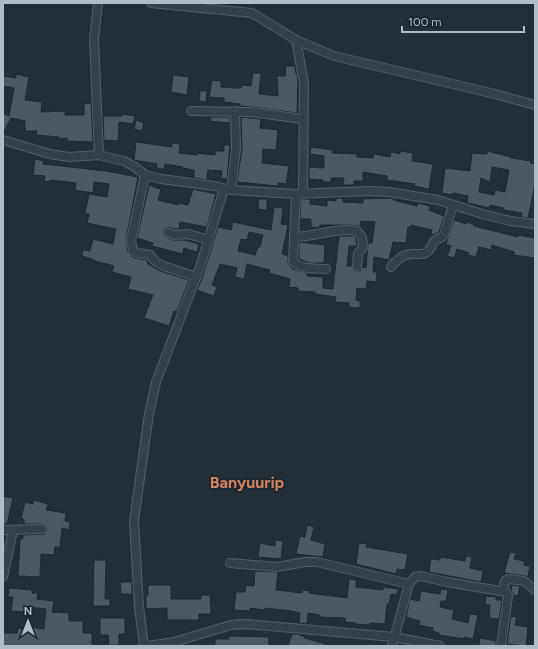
<svg xmlns="http://www.w3.org/2000/svg" width="538" height="649" font-family="Figtree,sans-serif">
	<style>
		.building { fill: #4a5a65; stroke: #1d2830; fill-rule: evenodd }
		.lines { fill: none; stroke-linecap: round; stroke-linejoin: round }
		.minor-casing { stroke: #535f68; stroke-width: 10 }
		.minor { stroke: #35414a; stroke-width: 8 }
		.labels { text-anchor: middle; stroke-width: 3.5; stroke-linejoin: round; paint-order: stroke }
		.quarter-label { font-size: 16px; font-weight: bold; fill: #d2825f; stroke: #1b262e }
	</style>
	<rect width="100%" height="100%" fill="#222f39"/>
	<g class="building">
		<polygon points="286,66 295,66 296,74 297,74 298,83 297,113 252,107 240,106 240,104 224,102 224,98 209,97 212,80 221,81 221,87 234,88 241,88 242,85 251,86 253,73 261,73 259,94 278,96 277,76 285,76"/>
		<polygon points="16,74 29,77 25,100 42,102 41,112 65,111 65,115 84,115 84,104 91,103 93,142 67,141 67,138 59,139 59,137 36,135 37,131 25,131 25,121 11,118 3,133 3,113 9,116 14,88 3,86 3,76 16,78"/>
		<polygon points="173,75 189,77 187,95 171,92"/>
		<polygon points="200,91 207,91 206,102 199,101"/>
		<polygon points="122,114 135,116 133,124 119,122 118,141 104,140 103,116 122,116"/>
		<polygon points="211,117 230,117 230,123 210,121"/>
		<polygon points="241,117 261,119 260,128 278,130 276,150 263,149 262,163 289,166 286,184 278,183 278,186 237,182 242,149"/>
		<polygon points="136,120 144,123 142,131 134,129"/>
		<polygon points="136,142 172,147 172,143 180,144 179,153 197,155 197,153 215,155 215,151 224,151 224,145 230,145 227,179 221,178 222,171 208,170 207,180 194,178 194,170 182,168 183,167 165,164 164,169 156,168 157,164 134,160"/>
		<polygon points="311,147 333,150 332,153 357,154 357,157 373,158 374,154 390,157 391,152 400,154 400,151 413,153 412,161 433,164 429,189 414,186 415,184 387,180 387,176 363,172 363,181 354,181 354,185 343,185 344,178 331,178 331,182 323,182 323,180 309,179 309,167 324,168 324,156 310,154"/>
		<path d="M 487,151 L 511,157 L 511,158 L 531,161 L 530,163 L 535,164 L 535,184 L 528,218 L 521,217 L 522,213 L 504,210 L 504,208 L 490,205 L 490,208 L 467,203 L 468,196 L 453,193 L 453,195 L 442,193 L 445,168 L 470,171 L 472,153 L 487,154 ZM 492,167 L 509,170 L 505,192 L 495,190 L 494,195 L 479,192 L 481,178 L 490,182 Z"/>
		<polygon points="35,159 44,161 43,164 106,171 138,177 126,240 128,252 134,258 147,260 148,264 160,271 189,280 177,312 174,311 169,326 144,318 153,295 128,289 131,277 112,272 114,266 95,261 95,260 82,256 83,250 90,251 93,239 113,244 116,229 87,223 89,214 85,213 89,194 107,197 109,184 94,182 93,193 75,190 76,183 50,180 50,182 44,181 45,176 33,175"/>
		<polygon points="149,185 153,186 153,187 161,189 158,200 178,205 179,203 188,205 193,189 216,194 207,227 180,222 179,229 175,229 168,227 163,230 164,235 172,240 184,240 199,244 197,252 184,248 183,254 152,246 153,243 137,238"/>
		<path d="M 336,198 L 343,198 L 343,202 L 363,203 L 363,199 L 393,198 L 393,200 L 417,206 L 418,203 L 430,206 L 429,210 L 444,216 L 439,232 L 434,235 L 431,234 L 432,230 L 411,225 L 411,227 L 408,227 L 406,243 L 393,242 L 389,260 L 374,257 L 373,272 L 377,272 L 376,282 L 367,281 L 366,289 L 357,288 L 356,300 L 360,301 L 360,308 L 349,307 L 349,303 L 335,302 L 336,297 L 315,294 L 315,292 L 298,291 L 298,288 L 289,287 L 290,279 L 269,273 L 270,270 L 247,264 L 244,279 L 235,277 L 237,268 L 220,264 L 212,285 L 217,287 L 214,296 L 197,290 L 202,279 L 218,227 L 231,230 L 233,222 L 271,230 L 274,207 L 283,208 L 281,224 L 288,225 L 282,254 L 288,256 L 288,263 L 293,269 L 307,273 L 307,276 L 323,277 L 323,288 L 333,289 L 339,236 L 354,236 L 356,239 L 357,246 L 349,246 L 347,266 L 352,266 L 354,270 L 356,271 L 360,271 L 362,267 L 366,268 L 368,243 L 372,243 L 375,222 L 361,221 L 360,226 L 349,225 L 320,225 L 319,228 L 311,227 L 311,219 L 300,219 L 301,199 L 310,199 L 310,204 L 327,206 L 327,200 L 336,201 ZM 249,232 L 263,235 L 260,247 L 258,247 L 255,255 L 238,251 L 241,239 L 247,240 Z"/>
		<polygon points="259,199 267,199 267,210 258,209"/>
		<polygon points="454,220 466,224 467,222 475,225 474,226 518,237 518,235 535,238 535,258 514,255 514,252 492,245 491,250 479,247 476,257 468,255 469,253 457,249 454,258 447,256 451,246 446,244"/>
		<polygon points="299,242 325,245 324,263 309,263 299,259"/>
		<polygon points="3,496 13,498 7,524 3,524"/>
		<polygon points="33,500 48,504 46,510 66,513 65,521 70,522 69,530 62,528 60,547 55,547 54,555 41,554 40,577 18,576 20,539 23,539 23,535 45,534 47,529 46,526 42,524 24,524 24,519 21,519 25,502 33,504"/>
		<polygon points="307,525 314,527 311,540 325,544 323,557 296,554 300,536 305,537"/>
		<polygon points="275,540 283,541 281,559 258,557 260,543 275,546"/>
		<polygon points="359,543 367,544 366,547 408,554 405,570 397,569 396,574 356,564"/>
		<polygon points="510,552 516,553 514,559 524,561 524,565 530,566 528,577 525,576 504,573"/>
		<polygon points="466,556 472,557 470,568 483,571 481,582 429,572 431,559 440,560 440,557 465,561"/>
		<polygon points="94,560 106,560 105,599 110,599 110,606 93,606"/>
		<polygon points="255,571 278,572 276,590 302,593 302,590 310,591 309,593 347,598 349,579 356,580 356,587 383,590 383,587 398,589 397,595 391,594 389,604 387,604 385,624 370,623 369,625 355,624 356,623 345,622 345,618 320,617 320,615 308,613 307,624 299,623 300,613 292,611 265,608 265,610 250,608 250,611 234,610 236,592 245,592 246,585 254,586"/>
		<polygon points="120,582 132,582 132,594 121,594"/>
		<polygon points="148,585 171,585 171,599 201,599 201,595 210,595 211,614 199,614 199,620 167,620 167,608 146,609 146,595 148,595"/>
		<polygon points="512,585 520,586 518,596 513,595 511,589"/>
		<polygon points="9,588 32,590 32,593 38,593 37,599 54,601 52,612 69,613 69,621 83,621 83,633 92,633 92,646 3,646 3,633 17,633 18,628 29,630 30,627 44,629 46,609 27,607 27,612 11,611 13,597 8,597"/>
		<polygon points="441,589 448,590 446,601 441,601 440,607 454,610 452,619 468,623 470,614 478,615 473,639 464,637 464,639 439,635 439,633 432,631 433,628 419,625 420,621 406,617 410,599 419,601 421,591 440,594"/>
		<polygon points="486,596 496,597 496,600 502,600 499,619 489,618 490,605 485,604"/>
		<polygon points="511,616 517,617 515,625 528,627 526,646 507,644"/>
		<polygon points="100,618 125,618 125,634 119,634 119,645 109,645 108,635 100,635"/>
		<polygon points="292,634 298,634 305,637 304,638 325,644 325,646 288,646"/>
		<polygon points="229,636 269,637 269,646 215,646 215,639 229,639"/>
		<polygon points="480,638 496,641 496,646 479,646"/>
	</g>
	<g class="lines">
		<g class="minor-casing">
			<g id="minor">
				<polyline points="98,3 94,39 99,155"/>
				<polyline points="151,3 252,13 296,40 334,56 495,94 535,105"/>
				<polyline points="296,40 304,83 303,193"/>
				<polyline points="191,111 251,112 303,119"/>
				<polyline points="3,140 50,154 69,157 99,155 111,158 124,161 135,167 145,175 161,179 214,186 231,190 296,194 369,191 389,192 438,200 482,214 510,221 535,224"/>
				<polyline points="145,175 131,241 133,250 137,253 150,255 156,262 163,266 197,277"/>
				<polyline points="231,190 236,149 235,111"/>
				<path d="M 296,194 L 293,261 C 300,270 316,268 326,269"/>
				<polyline points="168,232 174,235 188,234 209,240"/>
				<path d="M 294,237 C 315,237 336,227 357,231 L 362,237 L 363,248 L 358,253 L 357,266"/>
				<path d="M 391,267 C 394,263 398,259 403,256 C 418,249 425,263 434,241 L 442,237 L 444,235 L 453,205"/>
				<polyline points="3,530 42,529"/>
				<polyline points="230,563 277,567 305,562 317,562 409,584"/>
				<polyline points="3,577 13,530"/>
				<polyline points="503,590 505,581 508,579 524,581 535,590"/>
				<polyline points="144,646 139,607 134,521 149,414 156,382 200,267 224,189"/>
				<polyline points="148,646 174,642 231,625 245,624 394,637 440,646"/>
				<polyline points="392,646 409,584 415,577 421,576 447,582 506,592 508,596 501,646"/>
			</g>
		</g>
		<use href="#minor" class="minor"/>
	</g>
	<g class="labels">
		<g class="quarter-label">
			<text x="247" y="488">Banyuurip</text>
		</g>
	</g>
	<rect width="538" height="649" fill="none" stroke="#b0bcc6" stroke-width="8"/>
	<g transform="translate(28 621)" stroke="#1b262e" stroke-width="3" paint-order="stroke">
	<path d="M0-3L7 15L0 10L-7 15Z" fill="#b0bcc6"/>
	<text y="-6" font-size="11" font-weight="bold" text-anchor="middle" fill="#b0bcc6">N</text>
	</g>
	<path d="M402 26v6h122v-6" fill="none" stroke="#b0bcc6" stroke-width="2"/>
	<text x="408" y="26" font-size="12" fill="#b0bcc6" stroke="#1b262e" stroke-width="3" paint-order="stroke">100 m</text>
</svg>
